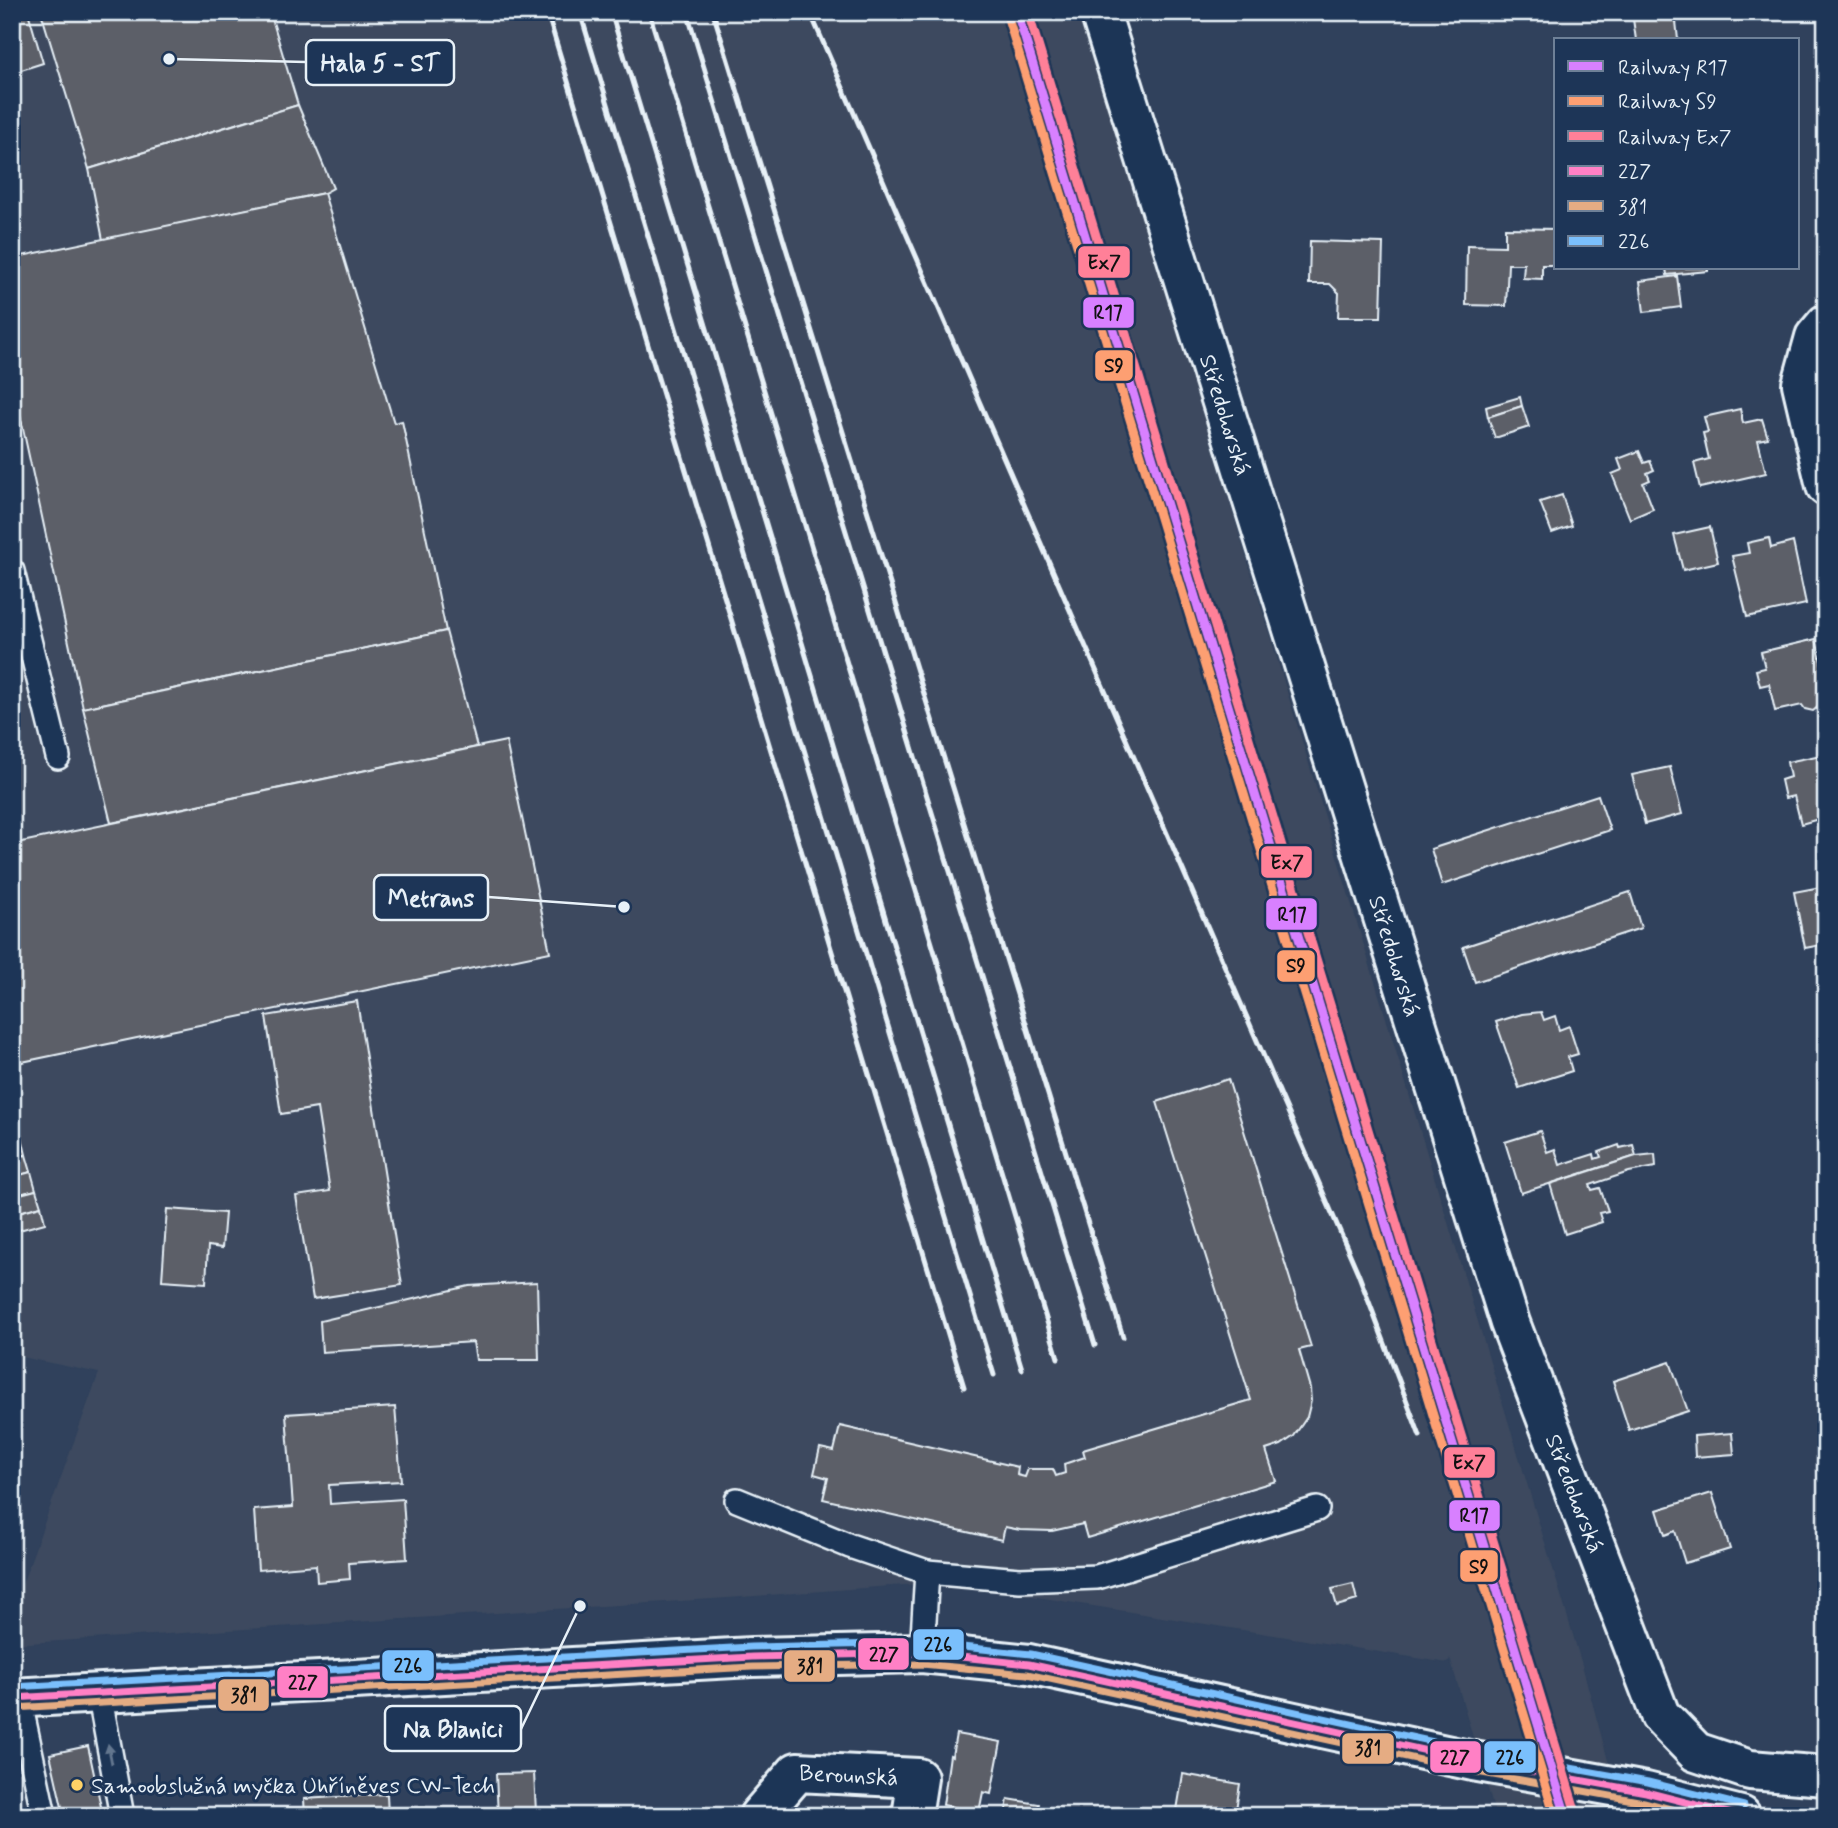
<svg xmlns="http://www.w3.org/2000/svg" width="1838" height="1828" font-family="Mynerve,sans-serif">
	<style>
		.built { fill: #3d4a5f }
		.building { fill: #5c5e67; stroke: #e8f1f8; stroke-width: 2 }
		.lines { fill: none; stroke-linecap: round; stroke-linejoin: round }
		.service-casing { stroke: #e8f1f8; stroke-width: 28 }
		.minor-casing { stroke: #e8f1f8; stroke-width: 44 }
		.secondary-casing { stroke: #e8f1f8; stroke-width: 44 }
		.service { stroke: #1d3557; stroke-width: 23 }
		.minor { stroke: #1d3557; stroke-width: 38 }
		.secondary { stroke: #1d3557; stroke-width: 38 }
		.rail { stroke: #e8f1f8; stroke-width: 5 }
		.bus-1-casing { stroke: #1d3557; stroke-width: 12 }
		.bus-2-casing { stroke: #1d3557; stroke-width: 12 }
		.bus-3-casing { stroke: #1d3557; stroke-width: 12 }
		.bus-1 { stroke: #ff80c5; stroke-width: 7 }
		.bus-2 { stroke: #e5ac83; stroke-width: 7 }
		.bus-3 { stroke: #7abffc; stroke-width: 7 }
		.rail-1-casing { stroke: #1d3557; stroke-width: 14 }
		.rail-2-casing { stroke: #1d3557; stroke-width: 14 }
		.rail-3-casing { stroke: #1d3557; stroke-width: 14 }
		.rail-1 { stroke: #d880ff; stroke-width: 9 }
		.rail-2 { stroke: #fd9f72; stroke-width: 9 }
		.rail-3 { stroke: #ff8098; stroke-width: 9 }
		.oneway { fill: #64778f }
		.poi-dot { fill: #ffd166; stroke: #1d3557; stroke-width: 2.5 }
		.labels { text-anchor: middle; stroke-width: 6; stroke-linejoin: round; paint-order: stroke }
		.street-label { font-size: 23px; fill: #e8f1f8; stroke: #1d3557 }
		.poi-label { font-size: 23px; fill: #e8f1f8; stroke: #1d3557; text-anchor: start }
		.leader { fill: none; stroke: #e8f1f8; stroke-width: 2.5 }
		.callout-dot { fill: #e8f1f8; stroke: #1d3557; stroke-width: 2.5 }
		.callout { fill: #1d3557; stroke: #e8f1f8; stroke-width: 2.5 }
		.callout-label { font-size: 24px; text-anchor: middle; font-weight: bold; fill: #e8f1f8 }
		.line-badge { stroke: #1d3557; stroke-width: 2.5 }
		.pale-badge-label { font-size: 19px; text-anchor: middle; font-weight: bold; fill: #111 }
	</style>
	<rect width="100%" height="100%" fill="#30415c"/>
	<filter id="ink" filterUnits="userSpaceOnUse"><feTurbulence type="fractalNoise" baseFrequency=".0143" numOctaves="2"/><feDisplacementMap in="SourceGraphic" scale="14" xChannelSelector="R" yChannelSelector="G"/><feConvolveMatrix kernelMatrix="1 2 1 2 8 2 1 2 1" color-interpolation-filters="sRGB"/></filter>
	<g filter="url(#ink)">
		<polygon class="built" points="12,12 1081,12 1582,1665 1623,1816 1496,1816 1450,1658 1448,1663 945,1582 727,1598 12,1644 12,1612 99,1373 12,1355"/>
		<g class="building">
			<polygon points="12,12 28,12 43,63 12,73"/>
			<polygon points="41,12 270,12 298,105 89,169"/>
			<polygon points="1632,12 1675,12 1678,40 1636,40"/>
			<polygon points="298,105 333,188 324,193 103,240 89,169"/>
			<polygon points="324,193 394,423 402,421 446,631 83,708 12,377 12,258"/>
			<polygon points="1505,228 1556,229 1556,265 1542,265 1542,279 1523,278 1524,264 1508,264 1506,306 1466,305 1467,245 1505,246"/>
			<polygon points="1310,241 1383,243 1381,317 1338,317 1339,293 1330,284 1309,284"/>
			<polygon points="1666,268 1708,268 1708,271 1667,275"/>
			<polygon points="1677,276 1681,307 1644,312 1640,281"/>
			<polygon points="1520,397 1522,406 1488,417 1486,407"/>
			<polygon points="1522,406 1529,427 1495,438 1488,417"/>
			<polygon points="1740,409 1743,423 1762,419 1768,438 1758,440 1766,473 1700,488 1694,463 1709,459 1703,433 1708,432 1704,417"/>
			<polygon points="1639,451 1644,463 1650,461 1654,470 1647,473 1650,480 1643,483 1653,509 1630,519 1612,474 1622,470 1618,459"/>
			<polygon points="1562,495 1572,526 1552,533 1540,502"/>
			<polygon points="1710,527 1718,562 1683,570 1674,535"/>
			<polygon points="1769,538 1771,548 1793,542 1806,604 1747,617 1732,556 1749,553 1747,543"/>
			<polygon points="446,631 477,747 111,823 83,708"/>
			<polygon points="1816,639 1826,684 1826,700 1813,711 1805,709 1802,705 1775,711 1769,684 1760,686 1756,670 1765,668 1761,652"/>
			<polygon points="506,741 550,952 17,1063 12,1043 12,844"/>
			<polygon points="1826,754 1826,817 1801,824 1794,796 1785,798 1781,780 1790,777 1787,762"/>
			<polygon points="1670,767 1682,814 1645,824 1632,775"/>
			<polygon points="1598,795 1610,830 1442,885 1431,849"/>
			<polygon points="1826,886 1826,944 1805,948 1794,892"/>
			<polygon points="1630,892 1641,928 1475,982 1463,947"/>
			<polygon points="357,1001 402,1285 313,1299 296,1196 330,1191 317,1108 281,1114 266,1016"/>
			<polygon points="1541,1012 1544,1020 1555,1016 1559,1030 1569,1026 1578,1054 1568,1057 1572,1071 1519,1088 1496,1022 1522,1014"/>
			<polygon points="1228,1079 1311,1347 1299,1350 1310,1388 1311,1401 1307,1417 1294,1436 1281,1445 1266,1450 1276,1481 1087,1538 1083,1524 1052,1531 1020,1530 1005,1527 1002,1540 823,1499 828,1478 814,1474 820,1448 834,1451 840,1426 1018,1467 1017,1475 1025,1477 1028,1469 1053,1469 1056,1476 1065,1473 1064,1464 1085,1457 1083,1450 1251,1400 1157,1102"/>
			<polygon points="17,1120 22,1137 12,1140 12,1122"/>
			<polygon points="1540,1131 1547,1152 1555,1149 1560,1165 1594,1154 1595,1159 1601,1157 1599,1152 1619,1145 1620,1148 1633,1145 1636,1156 1521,1193 1505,1142"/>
			<polygon points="22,1137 26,1155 12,1158 12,1140"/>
			<polygon points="1655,1154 1656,1167 1629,1172 1590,1185 1592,1190 1600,1188 1608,1211 1599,1213 1602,1222 1565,1234 1550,1184 1636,1156"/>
			<polygon points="26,1155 31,1172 12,1177 12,1158"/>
			<polygon points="31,1172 36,1190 12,1196 12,1177"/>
			<polygon points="36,1190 41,1206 12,1214 12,1196"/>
			<polygon points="41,1206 45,1223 12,1232 12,1214"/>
			<polygon points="167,1209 225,1213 222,1248 208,1246 206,1283 162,1280"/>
			<polygon points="537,1282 539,1360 476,1360 473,1342 322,1352 320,1321 469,1286"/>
			<polygon points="1670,1362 1688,1411 1629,1430 1613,1381"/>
			<polygon points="395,1407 401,1481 329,1485 330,1504 403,1499 407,1559 349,1563 350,1579 317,1582 316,1565 258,1570 254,1510 293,1507 286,1414"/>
			<polygon points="1732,1433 1734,1454 1695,1457 1694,1436"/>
			<polygon points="1712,1493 1730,1549 1685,1563 1675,1531 1665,1535 1657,1510"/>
			<polygon points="1353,1584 1357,1600 1337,1606 1332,1589"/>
			<rect x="1821" y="1662" width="5" height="67"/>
			<polygon points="956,1734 1001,1742 991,1794 983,1792 979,1812 943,1805 950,1755 952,1756"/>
			<polygon points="88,1746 103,1816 64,1816 50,1754"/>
			<polygon points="534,1773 536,1812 498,1816 496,1774"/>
			<polygon points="1183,1774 1240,1784 1235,1816 1176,1816"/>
			<polygon points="387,1794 388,1816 305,1816 304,1799"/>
			<polygon points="1008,1799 1039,1804 1038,1816 1005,1816"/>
		</g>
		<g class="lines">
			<g class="service-casing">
				<g id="service">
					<polyline points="12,571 58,757"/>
					<polyline points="737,1500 850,1546 927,1572"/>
					<polyline points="922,1653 927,1572 1020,1580 1097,1577 1317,1509"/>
					<polyline points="99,1693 122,1816"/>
					<polyline points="19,1698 44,1816"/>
				</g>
			</g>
			<g class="minor-casing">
				<g id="minor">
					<path id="s1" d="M 1100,12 L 1510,1323 L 1660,1715 L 1696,1752 L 1750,1770 L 1826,1776"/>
					<polyline points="1826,324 1815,337 1802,384 1826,486"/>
					<path id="s2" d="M 759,1816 L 797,1772 L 918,1778 L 912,1816"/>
				</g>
			</g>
			<g class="secondary-casing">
				<polyline id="secondary" points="12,1698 752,1657 922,1653 1029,1664 1473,1761 1646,1792 1741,1816"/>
			</g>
			<use href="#service" class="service"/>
			<use href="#minor" class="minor"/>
			<use href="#secondary" class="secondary"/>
			<g class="rail">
				<polyline points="547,12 964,1387"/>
				<polyline points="580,12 994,1375"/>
				<polyline points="611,12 1022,1369"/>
				<polyline points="649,12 1058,1358"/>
				<polyline points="687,12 1095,1345"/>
				<polyline points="713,12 1123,1337"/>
				<polyline points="810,12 1358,1273 1420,1436"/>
			</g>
			<g class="bus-1-casing">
				<polyline id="bus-1" points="12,1698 752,1657 922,1653 1029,1664 1473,1761 1646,1792 1740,1816"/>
			</g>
			<g class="bus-2-casing">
				<polyline id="bus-2" points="13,1708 752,1667 922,1664 1027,1674 1471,1771 1644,1802 1697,1816"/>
			</g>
			<g class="bus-3-casing">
				<polyline id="bus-3" points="12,1687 751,1647 923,1643 1031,1654 1475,1751 1648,1782 1744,1806"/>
			</g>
			<use href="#bus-1" class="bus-1"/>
			<use href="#bus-2" class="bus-2"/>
			<use href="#bus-3" class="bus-3"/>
			<g class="rail-1-casing">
				<polyline id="rail-1" points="1017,12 1566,1816"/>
			</g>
			<g class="rail-2-casing">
				<polyline id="rail-2" points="1007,15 1555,1816"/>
			</g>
			<g class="rail-3-casing">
				<polyline id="rail-3" points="1028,12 1576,1813"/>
			</g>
			<use href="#rail-1" class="rail-1"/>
			<use href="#rail-2" class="rail-2"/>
			<use href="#rail-3" class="rail-3"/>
		</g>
		<defs><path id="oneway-solid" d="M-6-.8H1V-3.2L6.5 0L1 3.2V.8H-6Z" transform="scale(1.75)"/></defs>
		<use class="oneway" href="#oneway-solid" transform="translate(110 1754) rotate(-101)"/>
	</g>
	<circle class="poi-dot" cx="77" cy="1785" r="7"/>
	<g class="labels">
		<g class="street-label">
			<text dy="8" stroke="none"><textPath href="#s1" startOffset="422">Středohorská</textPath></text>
			<text dy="8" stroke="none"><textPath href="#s1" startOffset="989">Středohorská</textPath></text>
			<text dy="8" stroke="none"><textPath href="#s1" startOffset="1556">Středohorská</textPath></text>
			<text dy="8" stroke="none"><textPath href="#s2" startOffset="110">Berounská</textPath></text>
		</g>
		<g class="poi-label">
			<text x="91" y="1793">Samoobslužná myčka Uhříněves CW-Tech</text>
		</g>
	</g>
	<path class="leader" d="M169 59L306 62M624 907L488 897M580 1606L521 1729"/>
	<g class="callout-dot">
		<circle cx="169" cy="59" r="7"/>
		<circle cx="624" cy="907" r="7"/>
		<circle cx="580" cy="1606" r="7"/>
	</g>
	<g class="callout">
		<rect x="306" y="40" width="148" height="45" rx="7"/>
		<rect x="374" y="875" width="114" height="45" rx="7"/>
		<rect x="385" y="1706" width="136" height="45" rx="7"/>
	</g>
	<g class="callout-label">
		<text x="380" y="71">Hala 5 - ST</text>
		<text x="431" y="906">Metrans</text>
		<text x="453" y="1737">Na Blanici</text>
	</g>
	<g class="line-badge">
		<rect x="1077" y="245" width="54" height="34" rx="7" fill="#ff8098"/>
		<rect x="1082" y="296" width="53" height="33" rx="7" fill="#d880ff"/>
		<rect x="1094" y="349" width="40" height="33" rx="7" fill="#fd9f72"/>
		<rect x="1260" y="845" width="53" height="34" rx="7" fill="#ff8098"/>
		<rect x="1265" y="897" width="53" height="34" rx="7" fill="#d880ff"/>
		<rect x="1276" y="949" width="40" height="34" rx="7" fill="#fd9f72"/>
		<rect x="1443" y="1446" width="53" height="33" rx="7" fill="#ff8098"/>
		<rect x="1448" y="1499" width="53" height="33" rx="7" fill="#d880ff"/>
		<rect x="1459" y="1549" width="40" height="34" rx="7" fill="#fd9f72"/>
		<rect x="912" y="1628" width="53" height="33" rx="7" fill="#7abffc"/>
		<rect x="857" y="1637" width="53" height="34" rx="7" fill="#ff80c5"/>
		<rect x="381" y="1649" width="54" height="33" rx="7" fill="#7abffc"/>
		<rect x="783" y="1649" width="53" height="34" rx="7" fill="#e5ac83"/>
		<rect x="276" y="1665" width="53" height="34" rx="7" fill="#ff80c5"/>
		<rect x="217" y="1678" width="53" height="34" rx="7" fill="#e5ac83"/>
		<rect x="1341" y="1732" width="54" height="33" rx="7" fill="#e5ac83"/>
		<rect x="1429" y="1740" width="53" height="34" rx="7" fill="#ff80c5"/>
		<rect x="1483" y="1740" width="54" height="34" rx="7" fill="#7abffc"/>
	</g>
	<g class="pale-badge-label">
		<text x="1104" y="269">Ex7</text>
		<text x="1108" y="319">R17</text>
		<text x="1114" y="372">S9</text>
		<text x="1287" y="869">Ex7</text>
		<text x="1292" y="921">R17</text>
		<text x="1296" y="972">S9</text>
		<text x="1469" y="1469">Ex7</text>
		<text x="1474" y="1522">R17</text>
		<text x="1479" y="1573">S9</text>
		<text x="938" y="1651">226</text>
		<text x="884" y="1661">227</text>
		<text x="408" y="1672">226</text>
		<text x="810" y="1673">381</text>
		<text x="303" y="1689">227</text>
		<text x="244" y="1702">381</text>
		<text x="1368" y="1755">381</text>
		<text x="1455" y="1764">227</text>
		<text x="1510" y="1764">226</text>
	</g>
	<rect width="1838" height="1828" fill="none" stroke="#1d3557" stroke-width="42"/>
	<rect x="21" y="21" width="1796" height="1786" fill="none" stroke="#e8f1f8" stroke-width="2.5" filter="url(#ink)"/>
	<rect x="1554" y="38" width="245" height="231" fill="#1d3557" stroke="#6e8097" stroke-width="2"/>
	<rect x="1568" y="61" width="35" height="10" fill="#d880ff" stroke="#6e8097" stroke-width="2"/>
	<text x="1618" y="74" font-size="21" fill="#e8f1f8">Railway R17</text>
	<rect x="1568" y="96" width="35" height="10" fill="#fd9f72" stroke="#6e8097" stroke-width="2"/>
	<text x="1618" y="108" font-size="21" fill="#e8f1f8">Railway S9</text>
	<rect x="1568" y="131" width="35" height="10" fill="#ff8098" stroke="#6e8097" stroke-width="2"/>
	<text x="1618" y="144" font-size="21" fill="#e8f1f8">Railway Ex7</text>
	<rect x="1568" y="166" width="35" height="10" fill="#ff80c5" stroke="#6e8097" stroke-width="2"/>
	<text x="1618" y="178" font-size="21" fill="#e8f1f8">227</text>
	<rect x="1568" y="201" width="35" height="10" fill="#e5ac83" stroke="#6e8097" stroke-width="2"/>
	<text x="1618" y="214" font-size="21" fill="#e8f1f8">381</text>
	<rect x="1568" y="236" width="35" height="10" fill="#7abffc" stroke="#6e8097" stroke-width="2"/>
	<text x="1618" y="248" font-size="21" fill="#e8f1f8">226</text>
</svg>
